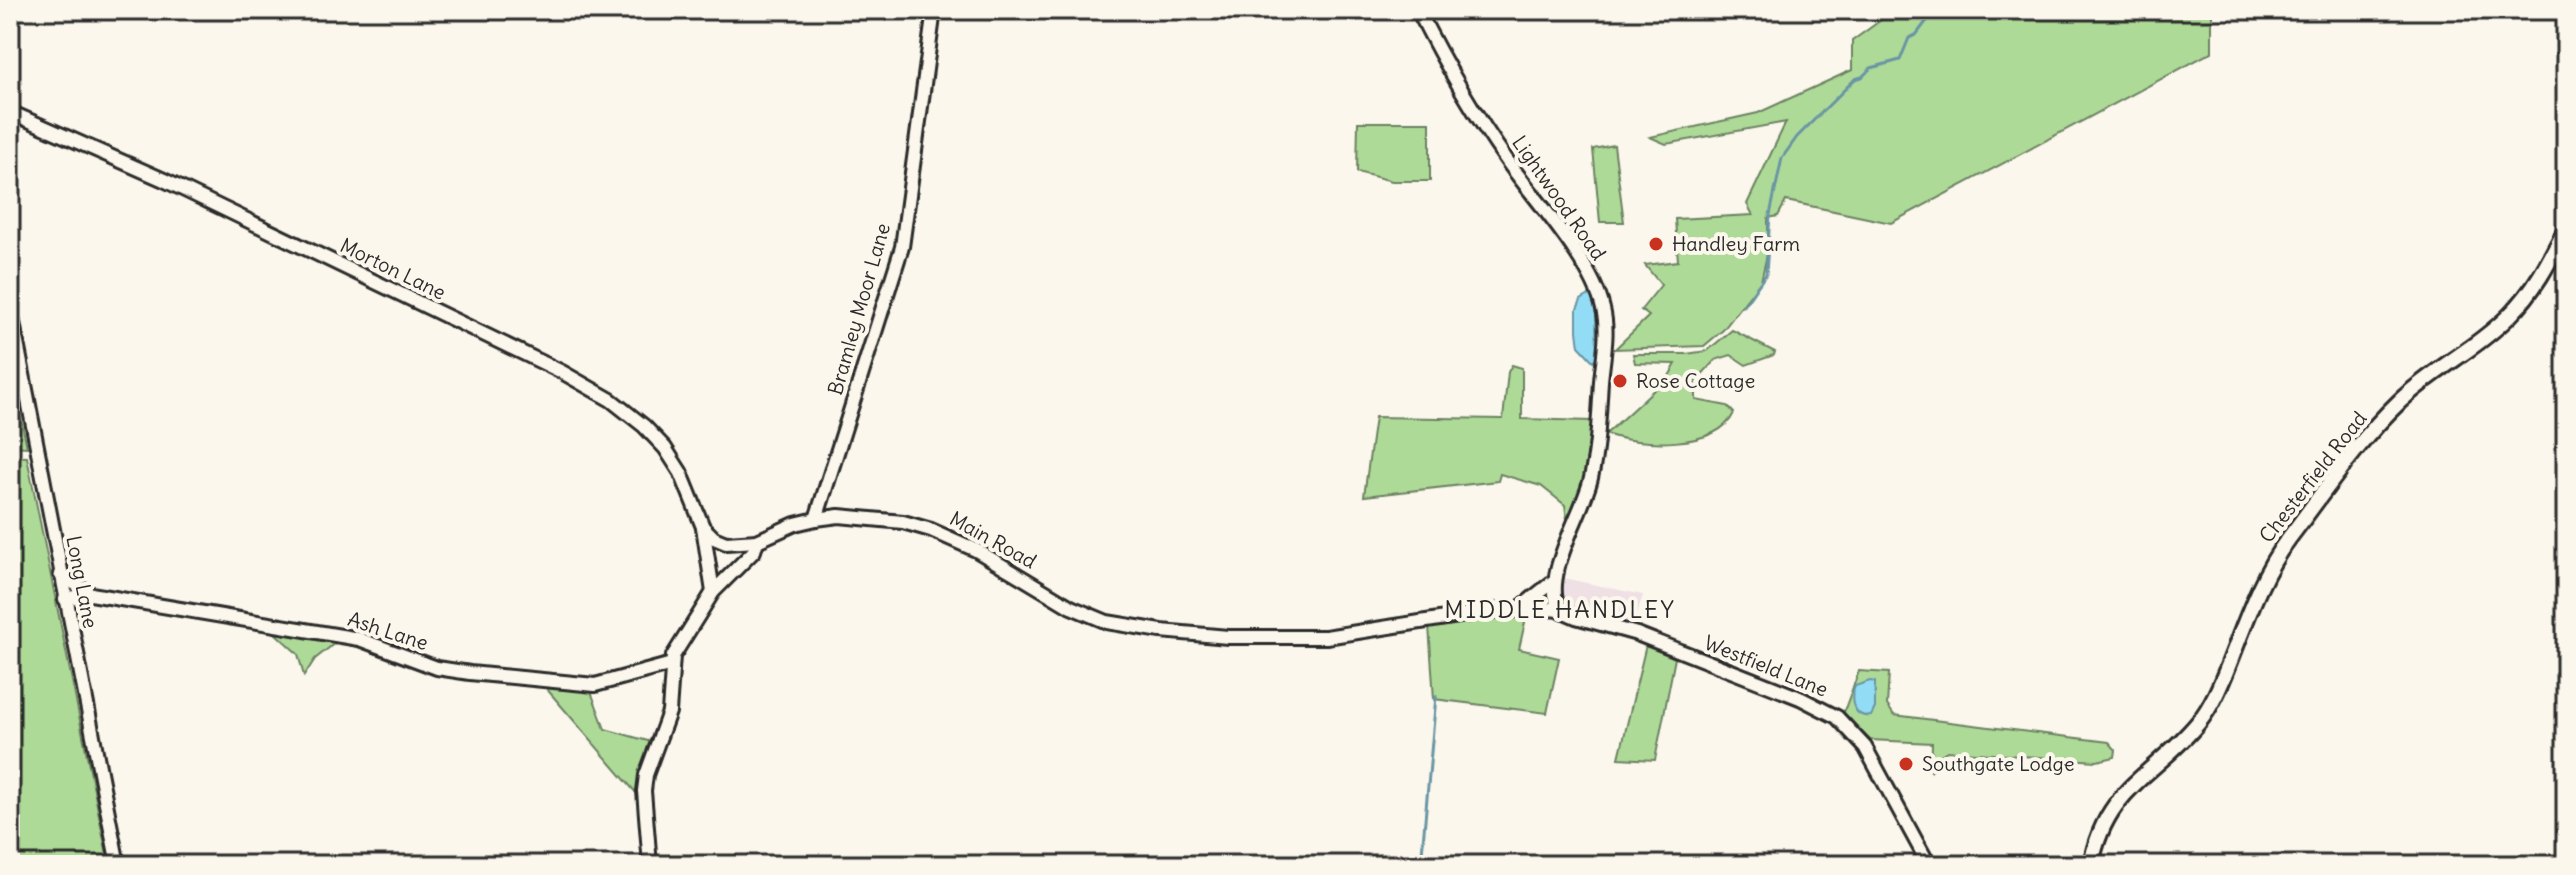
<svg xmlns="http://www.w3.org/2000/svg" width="2576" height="875" font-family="Delius,sans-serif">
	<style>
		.built { fill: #eee0e5 }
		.green { fill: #aeda98; stroke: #6c8262; stroke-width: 2 }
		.water { fill: #93dcf5; stroke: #6995a4; stroke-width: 2 }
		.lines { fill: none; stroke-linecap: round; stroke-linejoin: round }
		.stream { stroke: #6995a4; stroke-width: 3 }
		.minor-casing { stroke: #2b2b2b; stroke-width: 18 }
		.major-casing { stroke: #2b2b2b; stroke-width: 20 }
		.minor { stroke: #fbf7ec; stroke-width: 12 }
		.major { stroke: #fbf7ec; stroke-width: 14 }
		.poi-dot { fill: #c8321e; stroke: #fbf7ec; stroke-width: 3 }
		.labels { text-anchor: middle; stroke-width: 8; stroke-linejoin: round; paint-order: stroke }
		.street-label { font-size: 20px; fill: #2b2b2b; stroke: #fbf7ec }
		.poi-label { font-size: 20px; fill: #2b2b2b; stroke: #fbf7ec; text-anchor: start }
		.quarter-label { font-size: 24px; letter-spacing: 2px; fill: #2b2b2b; stroke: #fbf7ec }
	</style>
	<rect width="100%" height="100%" fill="#fbf7ec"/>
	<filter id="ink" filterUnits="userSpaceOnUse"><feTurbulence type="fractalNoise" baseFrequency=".0125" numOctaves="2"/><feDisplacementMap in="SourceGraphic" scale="16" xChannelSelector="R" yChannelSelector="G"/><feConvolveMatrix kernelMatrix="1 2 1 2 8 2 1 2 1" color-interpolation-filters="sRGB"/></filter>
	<g filter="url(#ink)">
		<polygon class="built" points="1563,578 1643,595 1633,626 1578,613 1566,606 1559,594"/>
		<g class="green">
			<polygon points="1895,10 2212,10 2212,52 1891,223 1786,201 1778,216 1768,218 1768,250 1761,281 1723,330 1704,346 1615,349 1649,316 1641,310 1661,285 1645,265 1678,261 1675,219 1753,215 1747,204 1786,122 1666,144 1650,137 1758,113 1852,70 1852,41"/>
			<polygon points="1358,122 1430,122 1430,181 1392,181 1357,172"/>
			<polygon points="1614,145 1624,222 1600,222 1593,149"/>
			<path d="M 1732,330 L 1775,352 L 1774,355 L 1746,365 L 1731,355 L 1715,360 L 1696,381 L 1696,400 L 1727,406 L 1734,413 C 1717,450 1638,446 1606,434 L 1669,376 L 1676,364 L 1635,363 L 1633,354 L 1686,354 L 1707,351 Z"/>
			<polygon points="1512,365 1522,368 1522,419 1592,421 1585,474 1572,520 1567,519 1565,505 1541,486 1500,474 1498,481 1364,496 1375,417 1503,419 1508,372"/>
			<polygon points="10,369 27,447 10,446"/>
			<polygon points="10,456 27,457 109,865 10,865"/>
			<polygon points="1526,618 1519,649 1559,658 1547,713 1434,699 1429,626 1479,619"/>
			<polygon points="274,632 335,643 315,659 304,676 298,654"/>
			<polygon points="1646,645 1675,658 1655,760 1619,758"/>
			<polygon points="1859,671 1889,673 1887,705 1894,715 2109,742 2116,750 2115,757 2097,761 1947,751 1941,755 1931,772 1932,743 1870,740 1843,714"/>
			<polygon points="545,687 590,689 605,729 655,743 640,779 637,794"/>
		</g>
		<g class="water">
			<polygon points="1591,294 1596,312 1597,357 1593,361 1579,346 1577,331 1577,309 1581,300"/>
			<path d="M 1870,681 L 1875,682 L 1875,708 L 1871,716 C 1853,718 1849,700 1855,686 Z"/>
		</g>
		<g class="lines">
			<g class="stream">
				<polyline points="1744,306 1766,274 1770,215 1782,158 1797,137 1855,79 1862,77 1871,68 1900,60 1909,38 1916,35 1935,10"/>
				<polyline points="1421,865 1436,696"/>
			</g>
			<g class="minor-casing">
				<g id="minor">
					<path d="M 1418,10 C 1444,62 1474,114 1508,162 C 1536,201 1593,263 1603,309 C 1609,332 1603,358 1601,381 C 1599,414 1598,447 1591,478 C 1583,514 1540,578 1560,610"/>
					<polyline points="10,112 164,180 562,372 611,400 644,426 665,448 681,473 703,527 714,538 726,543 757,541 795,524 816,519 839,516 903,522 931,530 976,550 1071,607 1107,622 1161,631 1228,637 1326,637 1496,610 1534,608 1560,610 1576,617 1637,634 1800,698 1837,717 1865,747 1929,865"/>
					<polyline points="10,307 118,865"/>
					<polyline points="816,519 902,247 934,10"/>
					<polyline points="703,527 713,592"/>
					<polyline points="60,574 91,594"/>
					<polyline points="65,599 91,594 359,639 437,668 470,673 595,685 672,664"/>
					<polyline points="1520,608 1554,581"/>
					<polyline points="650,865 644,791 646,775 669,712 673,656 713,592 754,551 757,541"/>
				</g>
			</g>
			<g class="major-casing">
				<path id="major" d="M 2091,865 C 2105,788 2154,776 2198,723 C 2212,706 2221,684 2229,664 C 2246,621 2261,575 2289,538 C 2324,492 2358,441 2400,401 C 2434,369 2477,348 2510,315 C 2535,290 2550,260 2566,229"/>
			</g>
			<use href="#minor" class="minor"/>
			<use href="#major" class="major"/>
		</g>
	</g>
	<g class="poi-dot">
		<circle cx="1656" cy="244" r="8"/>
		<circle cx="1620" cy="381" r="8"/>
		<circle cx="1906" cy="764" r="8"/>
	</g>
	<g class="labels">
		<g class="street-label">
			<text transform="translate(1559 198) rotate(55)" y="7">Lightwood Road</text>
			<text transform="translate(393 269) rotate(26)" y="7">Morton Lane</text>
			<text transform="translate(859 309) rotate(-74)" y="7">Bramley Moor Lane</text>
			<text transform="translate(2313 477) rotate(-52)" y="7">Chesterfield Road</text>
			<text transform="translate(993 540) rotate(29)" y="7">Main Road</text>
			<text transform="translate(82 582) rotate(79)" y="7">Long Lane</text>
			<text transform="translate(388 631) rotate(18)" y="7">Ash Lane</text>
			<text transform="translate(1766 666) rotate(22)" y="7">Westfield Lane</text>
		</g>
		<g class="poi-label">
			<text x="1672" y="251">Handley Farm</text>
			<text x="1636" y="388">Rose Cottage</text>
			<text x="1922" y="771">Southgate Lodge</text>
		</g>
		<g class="quarter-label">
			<text x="1560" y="618">MIDDLE HANDLEY</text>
		</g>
	</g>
	<rect width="2576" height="875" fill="none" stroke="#fbf7ec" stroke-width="40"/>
	<rect x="20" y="20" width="2536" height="835" fill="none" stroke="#2b2b2b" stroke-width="3" filter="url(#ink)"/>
</svg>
